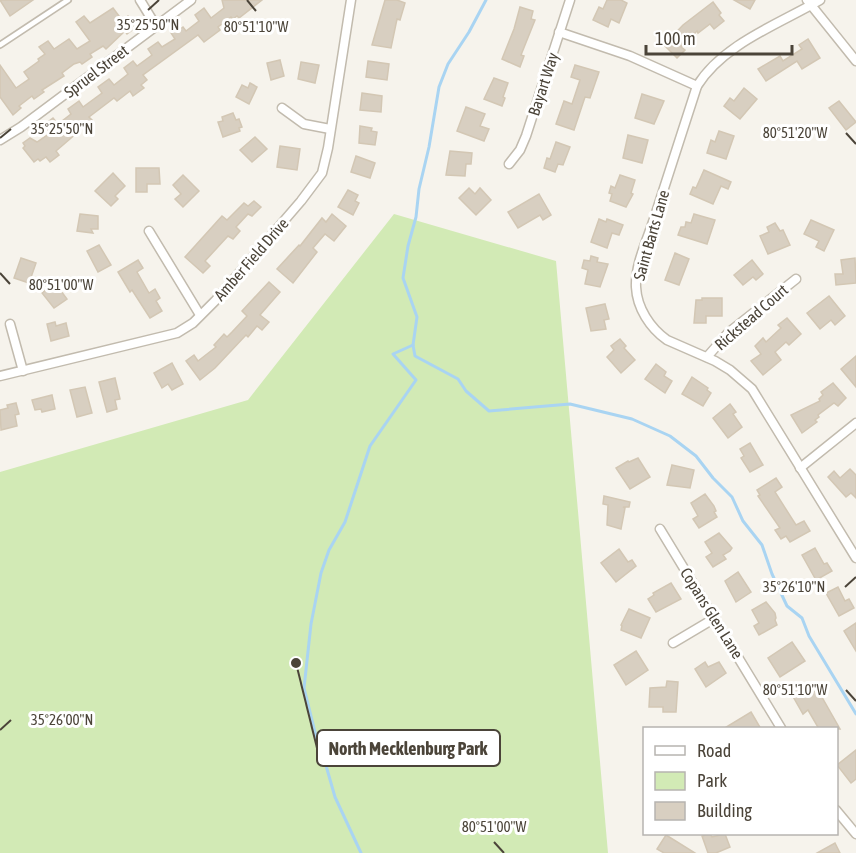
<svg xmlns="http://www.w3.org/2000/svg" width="856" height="853" font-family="'Asap Condensed',sans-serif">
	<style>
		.green { fill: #d2eab5 }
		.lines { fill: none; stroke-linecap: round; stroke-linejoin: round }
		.stream { stroke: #a9d4f2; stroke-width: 3 }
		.building { fill: #d8cfc1; stroke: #d3c7b4; stroke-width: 1.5 }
		.lane-casing { stroke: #c2bbae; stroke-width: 8 }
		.street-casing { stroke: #c2bbae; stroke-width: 11 }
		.lane { stroke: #fff; stroke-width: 4.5 }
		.street { stroke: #fff; stroke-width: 8 }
		.ticks { fill: none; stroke: #4b4439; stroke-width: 2 }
		.labels { text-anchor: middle; stroke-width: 6; stroke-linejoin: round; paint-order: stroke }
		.street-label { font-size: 16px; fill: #4b4439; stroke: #fff }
		.ticks-label { font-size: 15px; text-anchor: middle; fill: #4b4439; stroke: #fff; stroke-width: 6; stroke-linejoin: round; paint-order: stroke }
		.leader { fill: none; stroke: #4b4439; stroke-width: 2 }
		.callout-dot { fill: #4b4439; stroke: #fff; stroke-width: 2 }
		.callout { fill: #fff; stroke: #4b4439; stroke-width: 2 }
		.callout-label { font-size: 18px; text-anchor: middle; font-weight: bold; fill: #4b4439 }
	</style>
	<rect width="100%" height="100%" fill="#f6f3ec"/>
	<polygon class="green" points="394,214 556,261 608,853 0,853 0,472 248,400"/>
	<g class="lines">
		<g class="stream">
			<polyline points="486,0 469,32 448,64 439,87 429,147 419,189 416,217 408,246 403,278 417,317 413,345 415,356 458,379 466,391 489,411 570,404 632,419 670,436 696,456 713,478 732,497 743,521 762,545 772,574 787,606 802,618 809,636 856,714"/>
			<polyline points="361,853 335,797 325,762 317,740 304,688 311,624 321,573 329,550 345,522 370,446 416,380 393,354 413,345"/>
		</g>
	</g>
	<g class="building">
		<polygon points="0,0 33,0 10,16"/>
		<polygon points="222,0 262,0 239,18 237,16 233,19 231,17 218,27 220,30 204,42 198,35 143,75 147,80 141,85 144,88 133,96 130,91 117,101 114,98 89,117 92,120 56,151 59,155 50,162 46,157 40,161 38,159 34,162 23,148 25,146 23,143 30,138 37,142 50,133 44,125 53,118 58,124 71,114 68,109 79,101 83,107 102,93 98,87 109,79 114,85 128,74 124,68 133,61 137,66 152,55 148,49 158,42 162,47 175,39 171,33 178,27 180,29 183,27 186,31 199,21 195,15 204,8 211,18 224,8"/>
		<polygon points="385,0 397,0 405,3 400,20 397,19 391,48 372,45"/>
		<polygon points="607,0 621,0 627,3 619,23 611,19 608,27 593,20 599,7 603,9"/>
		<polygon points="734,0 755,0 750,9"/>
		<polygon points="713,2 721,13 719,15 724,21 714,29 710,24 698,33 697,31 681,47 685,50 677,58 664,45 683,25"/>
		<polygon points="520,7 533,11 531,19 535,20 521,55 524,56 520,67 502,59 514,29"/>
		<polygon points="113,8 122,20 128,16 136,27 127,34 125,31 106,49 103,46 90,54 92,57 82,64 80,62 74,64 62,73 64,76 42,90 44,92 34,99 32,96 19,106 21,108 13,115 0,97 0,65 16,88 29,79 24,72 39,61 38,59 45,54 39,47 48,41 54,49 69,39 77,49 90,41 76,22 84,16 90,23"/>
		<polygon points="808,39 820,58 802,69 797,61 766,81 758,69 780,56 783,61 802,49 799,45"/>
		<polygon points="280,60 284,76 271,80 267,63"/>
		<polygon points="368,61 389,64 387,80 366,77"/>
		<polygon points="301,62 319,65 315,83 298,79"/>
		<polygon points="575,65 599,72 590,98 585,97 574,130 556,124 564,101 572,104 580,80 571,77"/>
		<polygon points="494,78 508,83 503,97 505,98 502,106 484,99"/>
		<polygon points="250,83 257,87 249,104 236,97 242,85 248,88"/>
		<polygon points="744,88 757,99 740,119 724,106 730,98 734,101"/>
		<polygon points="362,93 382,96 381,112 360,110"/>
		<polygon points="642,94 664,101 654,124 635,118"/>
		<polygon points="839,101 856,122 846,130 829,108"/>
		<polygon points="466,107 485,114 480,126 489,129 484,141 457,131"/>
		<polygon points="233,113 236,120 239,119 242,127 239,128 240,131 223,137 218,122 223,121 222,117"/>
		<polygon points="360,126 372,128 371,131 377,132 375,145 359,143"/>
		<polygon points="719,131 734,136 726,159 707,153 711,140 715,142"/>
		<polygon points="628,135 648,140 642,163 623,158"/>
		<polygon points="255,137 267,149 252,162 240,150"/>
		<polygon points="556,142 570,147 563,165 558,164 555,172 544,168 547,158 550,159"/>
		<polygon points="280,146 300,149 297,170 277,167"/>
		<polygon points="450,151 472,153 471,164 466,164 465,176 446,175"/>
		<polygon points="356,156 375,163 370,178 351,172"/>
		<polygon points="136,168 159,168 160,184 147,184 147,192 136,192"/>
		<polygon points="704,170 731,182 728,189 721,186 713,204 690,194 693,187 696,188"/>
		<polygon points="113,173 125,186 115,196 118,199 111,206 95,191"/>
		<polygon points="183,175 199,191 183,207 175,199 181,194 173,185"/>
		<polygon points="620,175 635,180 631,193 633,194 626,207 610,201 612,194 609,193 611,186 615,188"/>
		<polygon points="469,188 475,194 480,188 491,200 476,215 459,198"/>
		<polygon points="348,190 358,195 355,201 359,203 353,215 338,207"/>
		<polygon points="539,194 551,215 543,220 540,215 518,228 508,212"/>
		<polygon points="254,201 261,207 252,216 248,214 236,227 240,231 233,239 228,236 205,261 210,266 203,273 185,257 222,216 227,220 244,203 248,206"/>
		<polygon points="80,214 98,216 98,229 91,229 93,233 77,231"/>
		<polygon points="332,214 346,226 334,241 325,234 313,248 317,252 293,283 277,269 299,245 300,246 322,218 326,222"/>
		<polygon points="694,214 715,220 707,244 678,235 681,227 685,227 686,222 691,223"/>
		<polygon points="599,219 606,222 607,219 623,225 619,235 612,233 607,248 591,242"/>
		<polygon points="811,220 834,230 824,251 816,247 819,241 804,234"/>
		<polygon points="775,223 780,231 783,230 790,245 768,254 760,236 769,232 767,227"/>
		<polygon points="99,245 111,265 98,272 87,251"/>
		<polygon points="675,253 689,259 679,285 665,280"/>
		<polygon points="591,256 598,258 597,262 608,264 600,287 585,284 588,270 582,268 584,260 590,261"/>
		<polygon points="21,258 36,263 29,283 14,278"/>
		<polygon points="855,258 856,283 836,285 835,274 843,274 841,260"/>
		<polygon points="138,260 143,268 137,272 149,293 155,289 160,298 156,301 162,311 150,318 132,290 130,292 118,272"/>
		<polygon points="752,260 763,274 756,280 753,277 743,285 734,275"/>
		<polygon points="269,282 280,292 260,315 269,322 262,330 257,326 248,337 246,335 215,368 200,380 186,361 194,355 198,361 216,347 214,345 224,334 227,337 232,332 247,316 242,311"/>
		<polygon points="55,283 67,299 54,308 42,293"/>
		<polygon points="829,296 845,316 835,325 831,320 820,329 807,313"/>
		<polygon points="702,298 722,298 722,316 706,316 706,323 694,323 696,300 702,300"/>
		<polygon points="605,304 609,319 604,320 606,329 591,331 586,308"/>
		<polygon points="787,318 801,334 789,345 786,342 775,352 781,360 763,375 751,361 761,354 755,346 763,338 766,342 781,328 778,325"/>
		<polygon points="55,322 56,326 66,323 69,336 51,341 47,324"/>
		<polygon points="620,339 626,346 624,348 635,360 621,373 607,357 614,350 611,346"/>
		<polygon points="856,356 856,387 841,369"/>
		<polygon points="172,363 183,384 172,390 168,384 162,388 154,373"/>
		<polygon points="656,364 666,372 664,376 672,381 665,393 645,379"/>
		<polygon points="692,377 708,388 707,390 711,393 703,406 682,394"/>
		<polygon points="115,378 120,399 115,400 117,409 107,412 99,382"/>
		<polygon points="833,383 846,398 838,406 834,403 818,415 819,417 815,420 817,422 802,433 791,415 820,401 819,399 823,395 821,392"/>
		<polygon points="85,387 92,413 77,417 70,390"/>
		<polygon points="52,395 55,409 42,412 41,409 35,410 32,400"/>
		<polygon points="16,403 19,414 15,415 17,426 1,430 0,410 8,408 7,405"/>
		<polygon points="730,404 736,412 733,414 742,427 728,438 713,418"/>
		<polygon points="750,443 763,465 750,472 741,458 744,456 740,449"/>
		<polygon points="638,458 650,477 630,489 616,468 628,461 629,462"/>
		<polygon points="672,465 694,470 690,488 667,485"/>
		<polygon points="850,469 856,475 856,498 851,493 846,497 828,477 834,471 840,478"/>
		<polygon points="776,478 782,487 775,492 796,525 804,521 810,531 790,542 786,536 781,539 775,530 780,528 758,496 760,495 757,490"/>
		<polygon points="705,494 714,506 716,511 714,512 717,517 699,528 693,519 698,516 691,503"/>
		<polygon points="604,496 630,502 629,507 623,507 625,508 621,529 607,525 608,505 603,504"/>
		<polygon points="719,533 732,548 730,551 723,555 726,559 713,567 706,557 712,553 705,542"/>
		<polygon points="815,548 824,564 827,563 832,571 816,580 802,555"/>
		<polygon points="619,549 628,562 632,560 636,566 616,582 601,563"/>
		<polygon points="738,572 751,592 736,602 725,581"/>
		<polygon points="671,583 681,599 656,612 648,599 654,595 653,593"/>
		<polygon points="838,587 845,601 849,599 854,608 839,616 826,593"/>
		<polygon points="766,602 775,613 776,618 775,620 777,625 759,635 754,626 759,623 752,610"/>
		<polygon points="629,609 650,618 641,638 621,630 622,626 621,625"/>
		<polygon points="856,623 856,651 844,631"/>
		<polygon points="792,642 805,661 780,677 768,658"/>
		<polygon points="636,651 648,670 626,685 614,665"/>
		<polygon points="705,662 708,667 719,662 726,673 706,687 695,669"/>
		<polygon points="667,681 678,682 676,712 663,712 663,707 649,707 650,688 666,687"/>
		<polygon points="807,684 809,688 815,685 840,729 819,729 808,710 803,714 791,693"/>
		<polygon points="751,712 761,729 723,729"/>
		<polygon points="856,750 856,779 851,783 837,765"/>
		<polygon points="710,834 712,837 725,834 730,847 716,853 708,853 702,836"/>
		<polygon points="666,835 695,853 664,853 657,849"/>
		<polygon points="835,843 840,853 817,853"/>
	</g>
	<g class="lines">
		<g class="lane-casing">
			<polyline id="lane" points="0,45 68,0"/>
		</g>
		<g class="street-casing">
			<g id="street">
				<polyline points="140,0 156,26"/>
				<polyline points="807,0 856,61"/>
				<path d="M 820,0 C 779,24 723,44 697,86 C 683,129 669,173 655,216 C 648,238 635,264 636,287 C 637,308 650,328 667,340 L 715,361 L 730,370 L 752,389 L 856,558"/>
				<polyline points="559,32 630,56 697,86"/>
				<polyline points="282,108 304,124 330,129"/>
				<polyline points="0,140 21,127 191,0"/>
				<polyline points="509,164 520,150 526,136 570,0"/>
				<polyline points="149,231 200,315"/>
				<polyline points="10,324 23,371"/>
				<polyline points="707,357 728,333 796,279"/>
				<polyline points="0,376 177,333 193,323 215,301 301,201 322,173 328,148 351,0"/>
				<polyline points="800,468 856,423"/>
				<polyline points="660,529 781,728"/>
				<polyline points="673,643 715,618"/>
				<polyline points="836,810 856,834"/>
			</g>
		</g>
		<use href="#lane" class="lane"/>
		<use href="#street" class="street"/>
	</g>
	<path class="ticks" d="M 247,0 L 256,11M 148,10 L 159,0M 846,133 L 856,144M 0,138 L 11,129M 0,273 L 10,284M 845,587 L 856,577M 846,690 L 856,701M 0,730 L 11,720M 494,842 L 504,853"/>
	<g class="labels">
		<g class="street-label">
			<text transform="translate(96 71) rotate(-37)" y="6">Spruel Street</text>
			<text transform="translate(543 84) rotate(-72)" y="6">Bayart Way</text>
			<text transform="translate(651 235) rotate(-74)" y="6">Saint Barts Lane</text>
			<text transform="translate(251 259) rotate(-49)" y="6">Amber Field Drive</text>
			<text transform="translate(751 317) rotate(-41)" y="6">Rickstead Court</text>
			<text transform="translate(712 613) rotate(58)" y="6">Copans Glen Lane</text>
		</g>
	</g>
	<g class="ticks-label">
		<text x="148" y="30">35°25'50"N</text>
		<text x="256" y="32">80°51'10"W</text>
		<text x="62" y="134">35°25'50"N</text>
		<text x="795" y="138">80°51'20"W</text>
		<text x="61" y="290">80°51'00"W</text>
		<text x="794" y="592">35°26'10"N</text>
		<text x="795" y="695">80°51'10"W</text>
		<text x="62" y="725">35°26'00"N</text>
		<text x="494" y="832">80°51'00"W</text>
	</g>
	<path class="leader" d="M296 663L317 748"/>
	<circle class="callout-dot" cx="296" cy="663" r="6"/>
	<rect class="callout" x="317" y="730" width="183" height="36" rx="6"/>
	<g class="callout-label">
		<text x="408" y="755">North Mecklenburg Park</text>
	</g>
	<rect x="643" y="727" width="195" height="108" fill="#ffffff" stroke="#b7b4b0" stroke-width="1.5"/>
	<rect x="655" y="746" width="30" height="9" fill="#ffffff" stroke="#b7b4b0" stroke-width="1.5"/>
	<text x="697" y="757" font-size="18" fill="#4b4439">Road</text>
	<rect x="655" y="772" width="30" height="18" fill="#d2eab5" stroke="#b7b4b0" stroke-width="1.5"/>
	<text x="697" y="787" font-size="18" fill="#4b4439">Park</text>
	<rect x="655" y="802" width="30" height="18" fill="#d8cfc1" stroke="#b7b4b0" stroke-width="1.5"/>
	<text x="697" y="817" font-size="18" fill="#4b4439">Building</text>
	<path d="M646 45v9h146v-9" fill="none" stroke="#4b4439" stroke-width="3"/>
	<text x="655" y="45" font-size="18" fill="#4b4439" stroke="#ffffff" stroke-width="4.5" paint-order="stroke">100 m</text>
</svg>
